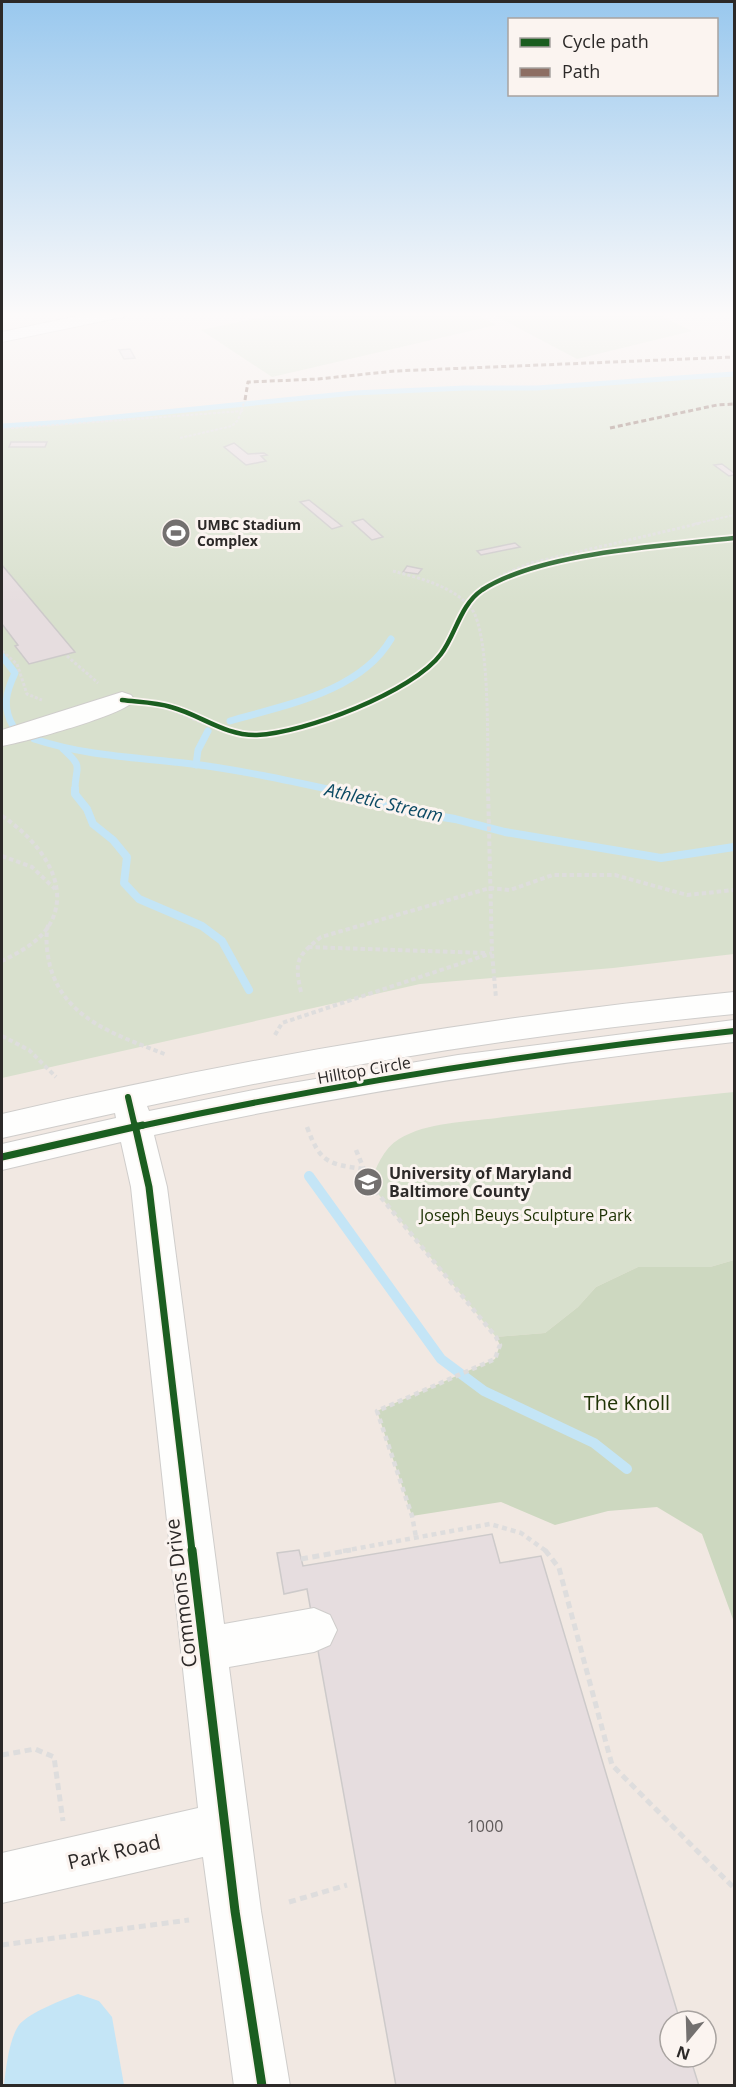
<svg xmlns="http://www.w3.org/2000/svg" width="736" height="2087" font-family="'Open Sans',sans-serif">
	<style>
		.built { fill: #f1e8e2; fill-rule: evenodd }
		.green { fill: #d8e0cd }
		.forest { fill: #cdd8c0 }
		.water { fill: #c4e5f6 }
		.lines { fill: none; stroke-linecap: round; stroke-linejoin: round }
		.stream-far3 { stroke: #c4e5f6; stroke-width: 5 }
		.stream-far2 { stroke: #c4e5f6; stroke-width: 7 }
		.stream-far1 { stroke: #c4e5f6; stroke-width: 8 }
		.stream { stroke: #c4e5f6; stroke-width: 10 }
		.building { fill: #e6dddf; stroke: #cdcaca; stroke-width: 1.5 }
		.minor-casing { stroke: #cfcdcb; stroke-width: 2 }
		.path-far4 { stroke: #dedddd; stroke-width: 2; stroke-dasharray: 3 1.5; stroke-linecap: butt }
		.path-far3 { stroke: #dedddd; stroke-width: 3; stroke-dasharray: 3 2; stroke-linecap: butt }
		.path-far2 { stroke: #dedddd; stroke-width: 4; stroke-dasharray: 4.5 3; stroke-linecap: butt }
		.path-far1 { stroke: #dedddd; stroke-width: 4.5; stroke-dasharray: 5 4; stroke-linecap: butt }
		.path { stroke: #dedddd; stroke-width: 5; stroke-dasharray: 7 4.5; stroke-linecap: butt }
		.minor { fill: #fefefd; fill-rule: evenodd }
		.quiet { stroke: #8d6e63; stroke-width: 3; stroke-dasharray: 5 3; stroke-linecap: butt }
		.cycleway-far3-casing { stroke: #fbf4f0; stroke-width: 8 }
		.cycleway-far2-casing { stroke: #fbf4f0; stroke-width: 10 }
		.cycleway-far1-casing { stroke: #fbf4f0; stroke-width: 10 }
		.cycleway-casing { stroke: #fbf4f0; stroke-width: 13 }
		.cycleway-far3 { stroke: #1b5e20; stroke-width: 4.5 }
		.cycleway-far2 { stroke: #1b5e20; stroke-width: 6 }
		.cycleway-far1 { stroke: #1b5e20; stroke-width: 7 }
		.cycleway { stroke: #1b5e20; stroke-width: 9 }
		.labels { text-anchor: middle; stroke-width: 6; stroke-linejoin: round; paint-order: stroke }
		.far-poi-label { font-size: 14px; font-weight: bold; fill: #2c2928; stroke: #fbf4f0; text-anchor: start }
		.street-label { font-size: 16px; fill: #2c2928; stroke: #fbf4f0 }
		.poi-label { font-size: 16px; font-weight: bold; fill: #2c2928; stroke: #fbf4f0; text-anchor: start }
		.park-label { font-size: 16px; fill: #203406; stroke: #fbf4f0 }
		.near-number-label { font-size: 16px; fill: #5e5959 }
		.water-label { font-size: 18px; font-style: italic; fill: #0c4a64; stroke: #fbf4f0 }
		.near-park-label { font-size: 20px; fill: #203406; stroke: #fbf4f0 }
		.near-street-label { font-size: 20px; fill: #2c2928; stroke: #fbf4f0 }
	</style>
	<rect width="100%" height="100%" fill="#f8f5f3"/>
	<g class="built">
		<polygon points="2,313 96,313 2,333"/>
		<path d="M 142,313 L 734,313 L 734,2085 L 2,2085 L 2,343 ZM 670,2021 L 706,2021 L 706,2057 L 670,2057 Z"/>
	</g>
	<g class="green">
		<polygon points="281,313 474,313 496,325 272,377 201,330"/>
		<polygon points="490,313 655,313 692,331 577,359"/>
		<polygon points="734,374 734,954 613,968 420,984 2,1078 2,426 66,422 354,393 447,389 537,388"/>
		<path d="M 734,1092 L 734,1260 L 710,1267 L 638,1267 L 596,1287 L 578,1307 L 545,1333 L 496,1337 L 370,1184 C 376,1167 383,1149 399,1139 C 427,1122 466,1122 497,1118 C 576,1108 655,1100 734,1092 Z"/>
	</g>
	<polygon class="forest" points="734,1260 734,1622 702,1534 657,1507 608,1511 555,1525 501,1502 412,1516 377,1411 495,1359 500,1345 496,1337 545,1333 578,1307 596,1287 638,1267 710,1267"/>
	<path class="water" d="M 78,1994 L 99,2001 L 112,2017 L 124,2085 L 4,2085 C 6,2068 9,2039 19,2025 C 30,2012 62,2000 78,1994 Z"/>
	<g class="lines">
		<polyline class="stream-far3" points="2,426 66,422 354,393 465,388 537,388 734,374"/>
		<g class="stream-far2">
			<path d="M 2,656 L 15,673 C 6,692 2,707 13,726"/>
			<path d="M 230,721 C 285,705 360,692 391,639"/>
			<path d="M 34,739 C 89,757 136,757 192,764 C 240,770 286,780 332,790"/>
			<path d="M 63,749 C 85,769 75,765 75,790"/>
			<polyline points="196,765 198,750 208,731"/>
		</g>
		<g class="stream-far1">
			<polyline points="75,789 75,794 87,809 93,824 113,840 127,857 124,883 139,899 202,926 222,941 249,990"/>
			<polyline points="326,789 353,795 394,809 455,819 505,832 661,858 734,847"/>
		</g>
		<polyline class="stream" points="309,1176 441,1359 484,1391 594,1443 627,1469"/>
	</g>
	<g class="building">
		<polygon points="130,349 135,358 124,359 119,350"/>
		<polygon points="11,442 47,442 45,447 9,447"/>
		<polygon points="234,443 248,454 264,453 267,455 261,456 266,461 246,465 224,447"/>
		<polygon points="722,464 734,473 734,475 729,476 714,465"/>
		<polygon points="309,500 342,526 332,529 300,502"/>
		<polygon points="363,519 383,537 372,540 352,522"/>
		<polygon points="515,543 520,547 481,555 477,551"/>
		<polygon points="2,565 75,652 29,664 15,646 18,645 2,624"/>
		<polygon points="407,566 422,569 418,574 403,572"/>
		<polygon points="492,1534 500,1563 541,1556 680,2021 670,2021 670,2057 690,2057 699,2086 396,2086 307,1589 284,1594 277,1553 299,1550 303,1566"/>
	</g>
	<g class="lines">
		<g class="minor-casing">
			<g id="minor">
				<polygon points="92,313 126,313 123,317 117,318 2,342 2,332"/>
				<path d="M 122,692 L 131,695 L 135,700 C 125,715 24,742 2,746 L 2,730 Z"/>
				<path d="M 734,992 L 734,1014 C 537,1033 341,1064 147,1106 L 149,1111 L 274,1086 L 458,1055 L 734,1020 L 734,1042 C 539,1064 346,1093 154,1135 L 167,1187 L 224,1624 L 314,1608 L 330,1615 L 337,1630 L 330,1645 L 314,1652 L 229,1667 L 261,1911 L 290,2086 L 234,2086 L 203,1857 L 2,1903 L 2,1853 L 198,1808 L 131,1187 L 121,1142 L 2,1170 L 2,1144 L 116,1118 L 115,1113 L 2,1138 L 2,1114 C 243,1058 487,1016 734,992 Z"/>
			</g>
		</g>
		<g class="path-far4">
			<polyline points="2,429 243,411"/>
			<polyline points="180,438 232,426 238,420 245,400"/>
			<polyline points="694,524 734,515"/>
		</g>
		<g class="path-far3">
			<path d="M 393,571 C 419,578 453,586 471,608 C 491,633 487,754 488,790"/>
			<polyline points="487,586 502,575 531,563 701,523"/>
			<polyline points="2,651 17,664 27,694 42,700"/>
			<polyline points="67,656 98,683"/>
			<path d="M 150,704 C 180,710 206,728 236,733 C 286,742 405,696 440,658 C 458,638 458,606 483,590 C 546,550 660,547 734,538"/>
		</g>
		<g class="path-far2">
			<polyline points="488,789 492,953 496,998"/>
			<path d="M 2,816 C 34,837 71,879 52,920 C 43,940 20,952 2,961"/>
			<polyline points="2,856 32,867 55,889"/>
			<path d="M 48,925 C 45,939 47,953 50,966 C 65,1021 120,1036 167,1055"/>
			<polyline points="308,947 488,953"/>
			<path d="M 301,992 C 294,961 297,956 321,937 L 490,888 L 510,890 L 553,875 L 615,875 L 687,895 L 734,890"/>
			<polyline points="275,1035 282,1023 492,953"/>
			<polyline points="2,1036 29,1050 56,1077"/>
		</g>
		<g class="path-far1">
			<path d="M 307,1127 C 320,1162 327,1164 363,1169"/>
			<polyline points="356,1150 370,1184 496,1337 500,1345 495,1359 377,1411 412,1516 416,1537"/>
			<polyline points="343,1551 490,1524 521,1533 546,1551"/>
		</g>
		<g class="path">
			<polyline points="545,1550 559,1568 612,1765 734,1888"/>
			<polyline points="301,1559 351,1550"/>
			<polyline points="2,1755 35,1749 54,1757 63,1821"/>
			<polyline points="289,1902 347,1885"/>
			<polyline points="2,1945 189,1920"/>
		</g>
		<use href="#minor" class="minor"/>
		<g class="quiet">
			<polyline points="731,313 734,315"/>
			<polyline points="245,400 248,382 318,379 395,371 734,357"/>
			<polyline points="610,428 717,405 734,404"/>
		</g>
		<g class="cycleway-far3-casing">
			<path id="cycleway-far3" d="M 122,700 C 138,702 156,702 171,707 C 201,715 225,736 257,735 C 304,733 413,692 441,654 C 456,634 460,605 482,590 C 541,552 664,546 734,538"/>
		</g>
		<g class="cycleway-far2-casing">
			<g id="cycleway-far2">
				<polyline points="128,1097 135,1127"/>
				<path d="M 136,1127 C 334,1084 533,1053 734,1031"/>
			</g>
		</g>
		<g class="cycleway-far1-casing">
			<g id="cycleway-far1">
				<polyline points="135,1125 149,1187 192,1551"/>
				<polyline points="2,1157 143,1125"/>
			</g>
		</g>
		<g class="cycleway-casing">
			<polyline id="cycleway" points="192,1550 235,1911 262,2086"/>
		</g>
		<use href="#cycleway-far3" class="cycleway-far3"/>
		<use href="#cycleway-far2" class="cycleway-far2"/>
		<use href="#cycleway-far1" class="cycleway-far1"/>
		<use href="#cycleway" class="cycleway"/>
	</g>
	<linearGradient id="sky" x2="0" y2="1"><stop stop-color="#99c8ee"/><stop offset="0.52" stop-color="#fcfafa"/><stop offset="1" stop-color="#fcfafa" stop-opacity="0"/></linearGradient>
	<rect width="736" height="605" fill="url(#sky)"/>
	<defs>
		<g id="stadium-disc" transform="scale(1.5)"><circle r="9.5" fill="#73706f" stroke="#fbf4f0"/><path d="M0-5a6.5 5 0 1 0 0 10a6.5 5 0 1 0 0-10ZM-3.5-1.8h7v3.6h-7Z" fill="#fff"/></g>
		<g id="university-disc" transform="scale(1.5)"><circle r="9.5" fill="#73706f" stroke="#fbf4f0"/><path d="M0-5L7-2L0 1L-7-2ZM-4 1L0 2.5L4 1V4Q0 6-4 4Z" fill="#fff"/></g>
	</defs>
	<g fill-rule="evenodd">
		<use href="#stadium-disc" x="176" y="533"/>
		<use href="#university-disc" x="368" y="1182"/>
	</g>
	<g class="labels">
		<g class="far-poi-label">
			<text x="197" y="530">UMBC Stadium<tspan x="197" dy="16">Complex</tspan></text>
		</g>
		<g class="street-label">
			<text transform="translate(364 1070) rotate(-10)" y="6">Hilltop Circle</text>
		</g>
		<g class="poi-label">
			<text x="389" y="1179">University of Maryland<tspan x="389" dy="18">Baltimore County</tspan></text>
		</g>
		<g class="park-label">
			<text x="526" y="1221">Joseph Beuys Sculpture Park</text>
		</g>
		<g class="near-number-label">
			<text x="485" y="1832">1000</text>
		</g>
		<g class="water-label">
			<text transform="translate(384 803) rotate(13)" y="6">Athletic Stream</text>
		</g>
		<g class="near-park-label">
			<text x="627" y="1410">The Knoll</text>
		</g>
		<g class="near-street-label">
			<text transform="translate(181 1593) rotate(-97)" y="7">Commons Drive</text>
			<text transform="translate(114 1852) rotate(-13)" y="7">Park Road</text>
		</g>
	</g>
	<rect width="736" height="2087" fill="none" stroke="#2c2928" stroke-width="6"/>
	<rect x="508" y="18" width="210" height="78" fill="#fbf4f0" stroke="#a8a3a0" stroke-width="1.5"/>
	<rect x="520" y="38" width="30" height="9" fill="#1b5e20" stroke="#a8a3a0" stroke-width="1.5"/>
	<text x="562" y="48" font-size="18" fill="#2c2928">Cycle path</text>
	<rect x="520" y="68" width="30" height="9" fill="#8d6e63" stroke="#a8a3a0" stroke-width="1.5"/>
	<text x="562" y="78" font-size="18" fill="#2c2928">Path</text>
	<g transform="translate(688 2039) rotate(199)"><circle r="28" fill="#fbf4f0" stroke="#a8a3a0" stroke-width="1.5"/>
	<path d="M0-4.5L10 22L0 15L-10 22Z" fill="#73706f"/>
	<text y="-9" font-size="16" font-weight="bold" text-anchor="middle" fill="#2c2928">N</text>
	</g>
</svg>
